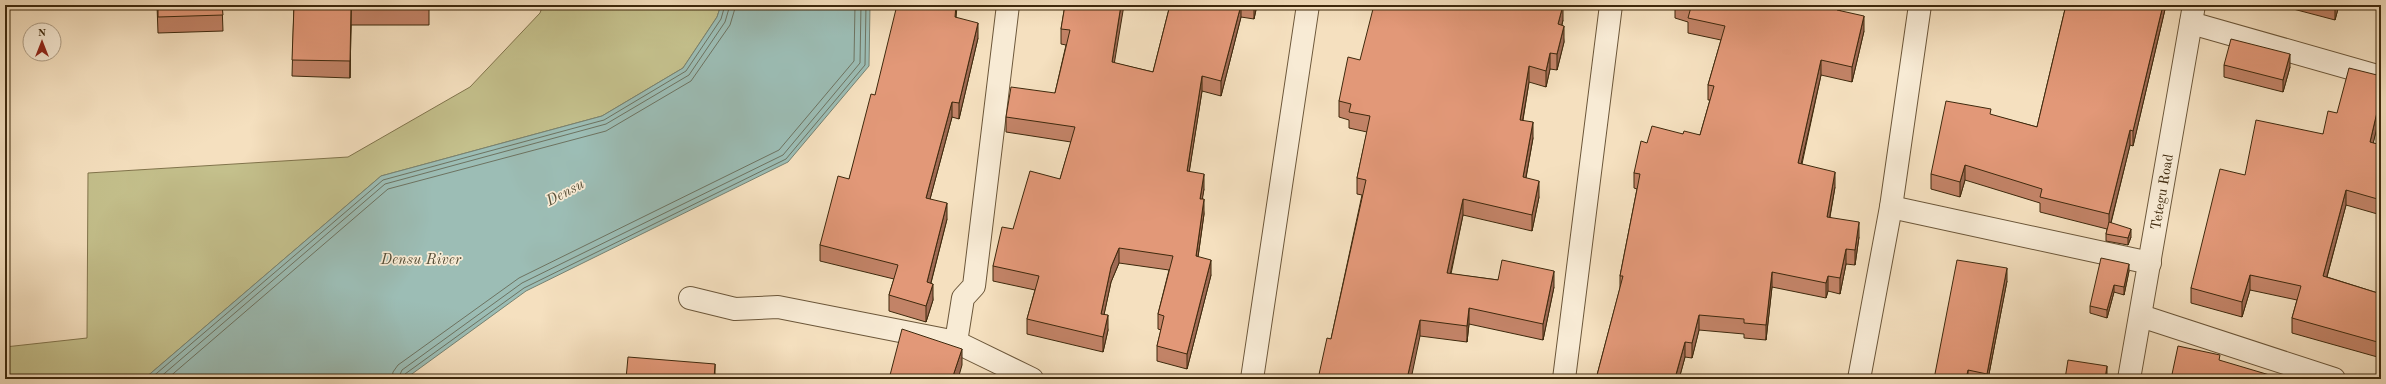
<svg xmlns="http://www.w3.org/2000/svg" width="2386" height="384" font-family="'Old Standard TT',serif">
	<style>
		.green { fill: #c4c08c; stroke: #81744c }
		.water { fill: #9cbdb5; stroke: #768272 }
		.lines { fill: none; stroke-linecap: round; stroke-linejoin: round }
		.shore { stroke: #6d7361; stroke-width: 1 }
		.street-casing { stroke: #6c573a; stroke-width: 24 }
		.street { stroke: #f8ebd5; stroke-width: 22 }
		.wall { fill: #c28367; stroke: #3e290d }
		.shaded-wall { fill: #9e6a54; stroke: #3e290d }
		.building { fill: #e29878; stroke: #3e290d }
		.labels { text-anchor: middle; stroke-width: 3.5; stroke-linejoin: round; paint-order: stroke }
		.street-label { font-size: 14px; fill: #3e290d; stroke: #f8ebd5 }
		.water-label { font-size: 15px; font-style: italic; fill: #564e37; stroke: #f8ebd5 }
	</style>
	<rect width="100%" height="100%" fill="#f5e0bf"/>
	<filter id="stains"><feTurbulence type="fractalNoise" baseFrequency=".005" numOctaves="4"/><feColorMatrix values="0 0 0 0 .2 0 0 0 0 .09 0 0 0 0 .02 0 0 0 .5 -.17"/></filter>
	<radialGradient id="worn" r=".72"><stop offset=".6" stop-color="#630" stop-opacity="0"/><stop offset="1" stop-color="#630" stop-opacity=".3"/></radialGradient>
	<polygon class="green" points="543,5 721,5 717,17 683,68 602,116 381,176 144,379 5,379 5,347 87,338 88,173 348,157 470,87 540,13"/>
	<polygon class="water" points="721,5 870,5 869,66 788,162 526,291 405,379 144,379 381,176 602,116 683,68 717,17"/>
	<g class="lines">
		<g class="shore">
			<polyline points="150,379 383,180 604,120 686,71 721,19 725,5"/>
			<polyline points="158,379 385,184 606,124 689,75 725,22 730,5"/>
			<polyline points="167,379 388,189 606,131 691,81 730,25 736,5"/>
			<polyline points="392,379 393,372 398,365 519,278 779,150 854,61 855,5"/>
			<polyline points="398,379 402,370 522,283 783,155 860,63 861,5"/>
			<polyline points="403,379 405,374 524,288 786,159 865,65 866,5"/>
		</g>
		<g class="street-casing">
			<g id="street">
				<polyline points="2191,23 2381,77"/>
				<polyline points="1891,207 2150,263"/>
				<polyline points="690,298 735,309 778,307 956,342 1032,379"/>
				<polyline points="2141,316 2334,379"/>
				<polyline points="956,342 963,298 974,286 1008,5"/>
				<polyline points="1252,379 1308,5"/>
				<polyline points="1564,379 1611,5"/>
				<polyline points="1859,379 1891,207 1920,5"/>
				<path id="s1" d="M 2129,379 L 2194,5"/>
			</g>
		</g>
		<use href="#street" class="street"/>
	</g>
	<g class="wall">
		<polygon points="157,5 222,5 223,31 158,33"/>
		<polygon points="294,5 429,5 429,25 351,25 350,78 292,76"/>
		<polygon points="1065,5 1114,63 1153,72 1170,5 1257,5 1254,19 1241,17 1221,96 1202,91 1189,172 1204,189 1202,199 1204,214 1198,257 1211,275 1187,369 1157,361 1157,346 1161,330 1158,329 1158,314 1169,270 1119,263 1111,282 1104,314 1108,330 1103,352 1027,334 1027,319 1035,290 993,281 993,266 1013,229 1060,179 1071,142 1006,132 1006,117 1055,93 1066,45 1061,44 1061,29"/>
		<polygon points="1675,5 1842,5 1840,11 1864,31 1852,82 1821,75 1802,164 1835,187 1830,217 1859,237 1855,265 1846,264 1840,294 1828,291 1826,298 1772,287 1766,340 1744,338 1744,334 1699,330 1692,358 1685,357 1679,379 1596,379 1620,288 1620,276 1637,189 1634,188 1634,173 1647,143 1683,134 1700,135 1710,100 1708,100 1708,85 1721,40 1688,33 1688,22 1675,18"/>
		<polygon points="2066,5 2166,5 2133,146 2130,145 2111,223 2131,237 2128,245 2106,241 2106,234 2107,229 2040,212 2040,203 1965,180 1960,197 1931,189 1931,174 1991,115 2037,127"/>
		<polygon points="2278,5 2339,5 2335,20"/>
		<polygon points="956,17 978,38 959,119 952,117 930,199 947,219 931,283 933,300 926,322 889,311 889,295 894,279 820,261 820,245 849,179 875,95"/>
		<polygon points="1563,20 1562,25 1564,42 1557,70 1550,69 1546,87 1529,82 1523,120 1533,138 1526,178 1539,197 1532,231 1463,215 1451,274 1554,287 1543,340 1469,324 1467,342 1420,336 1331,339 1362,195 1357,194 1357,178 1367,132 1349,128 1349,120 1339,117 1339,101 1360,60"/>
		<polygon points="2224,65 2290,67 2283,92 2224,77"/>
		<polygon points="2381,76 2381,110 2373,143 2381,145 2381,215 2346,205 2327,277 2381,294 2381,358 2292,333 2292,318 2297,300 2250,290 2242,317 2191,303 2191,288 2245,175 2323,134 2337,113"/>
		<polygon points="2129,271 2124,295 2114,292 2107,318 2090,313 2090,306"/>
		<polygon points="2007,281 1988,379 1934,379"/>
	</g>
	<g class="shaded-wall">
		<polygon points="956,5 957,5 955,33 955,17"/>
		<polygon points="1121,5 1124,5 1112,77 1112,62"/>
		<polygon points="1241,5 1241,17 1221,96 1221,81"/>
		<polygon points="1254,5 1257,5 1254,19"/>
		<polygon points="1563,5 1563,20 1558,40 1558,24"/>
		<polygon points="1838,5 1842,5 1837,25 1837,10"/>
		<polygon points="2163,5 2166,5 2133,146 2133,131"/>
		<polygon points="2335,5 2339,5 2335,20"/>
		<polygon points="351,9 351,25 350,78 350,61"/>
		<polygon points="1864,16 1864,31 1852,82 1852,67"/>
		<polygon points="978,23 978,38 959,119 959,103"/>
		<polygon points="1564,26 1564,42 1557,70 1557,54"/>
		<polygon points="1550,53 1550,69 1546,87 1546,71"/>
		<polygon points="2290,54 2290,67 2283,92 2283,80"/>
		<polygon points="1821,60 1821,75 1798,178 1798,163"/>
		<polygon points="1529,66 1529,82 1520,136 1520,120"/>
		<polygon points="1202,76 1202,91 1187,186 1187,171"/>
		<polygon points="2381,95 2381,110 2370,157 2370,142"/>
		<polygon points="952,102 952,117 926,214 926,198"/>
		<polygon points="1533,122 1533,138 1523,193 1523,177"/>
		<polygon points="2130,130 2130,145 2109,230 2109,214"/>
		<polygon points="1965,165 1965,180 1960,197 1960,182"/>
		<polygon points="1835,172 1835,187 1827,232 1827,217"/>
		<polygon points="1204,174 1204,189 1200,214 1200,199"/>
		<polygon points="1539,181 1539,197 1532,231 1532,215"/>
		<polygon points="2346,190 2346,205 2323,291 2323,276"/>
		<polygon points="1204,199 1204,214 1196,271 1196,256"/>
		<polygon points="1463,199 1463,215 1447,289 1447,273"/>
		<polygon points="947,203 947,219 927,298 927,282"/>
		<polygon points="1859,222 1859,237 1855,265 1855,250"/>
		<polygon points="2131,229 2131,237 2128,245 2128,238"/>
		<polygon points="1119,248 1119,263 1111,282 1101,329 1101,314 1111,267"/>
		<polygon points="1846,249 1846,264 1840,294 1840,278"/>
		<polygon points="1211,260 1211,275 1187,369 1187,354"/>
		<polygon points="2129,264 2129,271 2124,295 2124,287"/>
		<polygon points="2007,268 2007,281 1988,379 1987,379 1987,374"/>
		<polygon points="1554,271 1554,287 1543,340 1543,324"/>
		<polygon points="1772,272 1772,287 1766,340 1766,325"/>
		<polygon points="2250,275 2250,290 2242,317 2242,302"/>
		<polygon points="1828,276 1828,291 1826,298 1826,283"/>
		<polygon points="933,284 933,300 926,322 926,306"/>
		<polygon points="2114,285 2114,292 2107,318 2107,310"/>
		<polygon points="1469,308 1469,324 1467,342 1467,326"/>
		<polygon points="1108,315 1108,330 1103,352 1103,337"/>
		<polygon points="1699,315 1699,330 1692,358 1692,343"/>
		<polygon points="1420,320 1420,336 1411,379 1407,379"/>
		<polygon points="1685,342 1685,357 1679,379 1675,379"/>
		<polygon points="962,349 962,365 958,379 952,379"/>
		<polygon points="715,364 715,379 714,379"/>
		<polygon points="2107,366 2107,378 2105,379"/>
		<polygon points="1968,370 1968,379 1966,379"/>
	</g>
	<g class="building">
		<polygon points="158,5 222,5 223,15 158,17"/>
		<polygon points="294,5 429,5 429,9 351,9 350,61 292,60"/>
		<polygon points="897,5 956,5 955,17 978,23 959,103 952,102 926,198 947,203 927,282 933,284 926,306 889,295 898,265 820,245 838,176 849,179 871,94 875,95"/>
		<polygon points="1065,5 1121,5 1112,62 1153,72 1170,5 1241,5 1221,81 1202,76 1187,171 1204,174 1200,199 1204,199 1196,256 1211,260 1187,354 1157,346 1164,316 1158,314 1173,256 1119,248 1111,267 1101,314 1108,315 1103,337 1027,319 1039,276 993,266 1002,227 1013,229 1030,171 1060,179 1075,127 1006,117 1011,87 1055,93 1070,30 1061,29"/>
		<polygon points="1374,5 1563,5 1558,24 1564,26 1557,54 1550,53 1546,71 1529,66 1520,120 1533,122 1523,177 1539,181 1532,215 1463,199 1447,273 1498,280 1502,260 1554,271 1543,324 1469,308 1467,326 1420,320 1407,379 1318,379 1327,338 1331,339 1366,180 1357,178 1370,116 1349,112 1351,104 1339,101 1348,57 1360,60"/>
		<polygon points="1682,5 1838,5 1837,10 1864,16 1852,67 1821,60 1798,163 1835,172 1827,217 1859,222 1855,250 1846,249 1840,278 1828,276 1826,283 1772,272 1766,325 1744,323 1744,319 1699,315 1692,343 1685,342 1675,378 1666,376 1665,379 1596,379 1623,276 1620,276 1640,174 1634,173 1641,141 1647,143 1652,126 1683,134 1684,131 1700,135 1714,86 1708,85 1725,26 1688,18 1691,7"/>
		<polygon points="2066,5 2163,5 2133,131 2130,130 2109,214 2040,197 2042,189 1965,165 1960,182 1931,174 1946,101 1991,109 1990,114 2037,127"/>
		<polygon points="2231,39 2290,54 2283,80 2224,65"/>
		<polygon points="2349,68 2381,76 2381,95 2370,142 2381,145 2381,200 2346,190 2323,276 2381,294 2381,343 2292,318 2301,286 2250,275 2242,302 2191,288 2220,169 2245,175 2256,120 2323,134 2328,111 2337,113"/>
		<polygon points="2109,222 2131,229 2128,238 2106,234"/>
		<polygon points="2101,258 2129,264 2124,287 2114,285 2107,310 2090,306"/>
		<polygon points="1957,260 2007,268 1987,374 1968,370 1966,379 1934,379"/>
		<polygon points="902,329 962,349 952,379 889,379"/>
		<polygon points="2178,346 2220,355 2219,360 2283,379 2171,379"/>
		<polygon points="628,357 715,364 714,379 626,379"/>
		<polygon points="2068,360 2107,366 2105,379 2065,379"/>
	</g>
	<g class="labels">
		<g class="street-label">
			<text dy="5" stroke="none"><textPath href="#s1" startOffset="190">Tetegu Road</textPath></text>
		</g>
		<g class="water-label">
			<text transform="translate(565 192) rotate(-28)" y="5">Densu</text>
			<text x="421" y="264">Densu River</text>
		</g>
	</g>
	<rect width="2386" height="384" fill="none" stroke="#f5e0bf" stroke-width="20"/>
	<rect x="6" y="6" width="2374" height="372" fill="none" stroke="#3e290d" stroke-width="2"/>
	<rect x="10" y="10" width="2366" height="364" fill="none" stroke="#3e290d"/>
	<g transform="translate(42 42)"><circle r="19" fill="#f8ebd5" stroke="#ae9d85"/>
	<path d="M0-3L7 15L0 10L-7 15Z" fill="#8f2418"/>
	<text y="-6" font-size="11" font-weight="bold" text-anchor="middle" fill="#3e290d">N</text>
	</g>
	<rect width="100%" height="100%" filter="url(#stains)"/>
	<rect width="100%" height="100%" fill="url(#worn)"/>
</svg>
